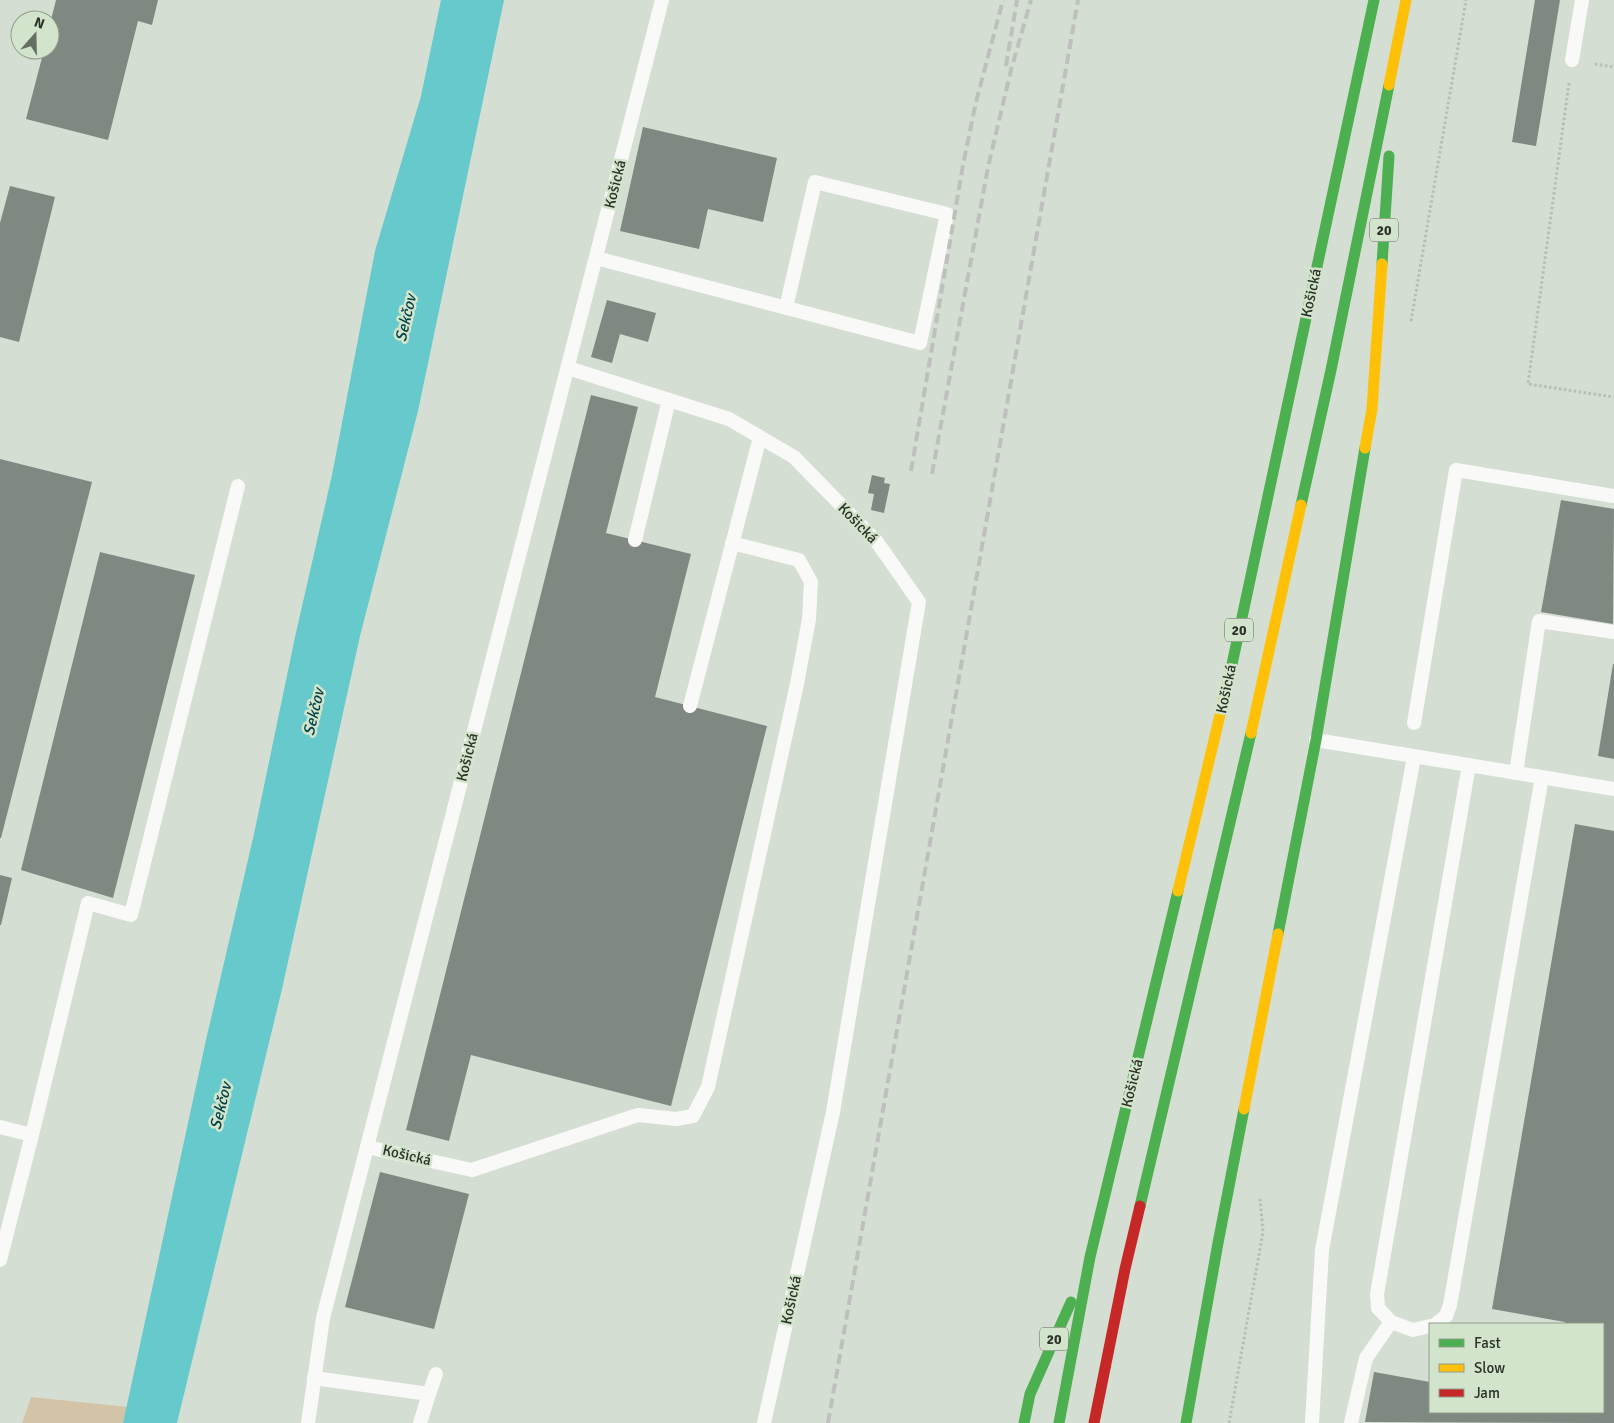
<svg xmlns="http://www.w3.org/2000/svg" width="1614" height="1423" font-family="Signika,sans-serif">
	<style>
		.green { fill: #d3c4a7 }
		.water { fill: #66c9cc }
		.building { fill: #7f8881 }
		.lines { fill: none; stroke-linecap: round; stroke-linejoin: round }
		.path { stroke: #b9bdb8; stroke-width: 3; stroke-dasharray: 2.5 2.5; stroke-linecap: butt }
		.lane { stroke: #f9faf8; stroke-width: 14 }
		.fast { stroke: #4caf50; stroke-width: 11 }
		.slow { stroke: #ffc107; stroke-width: 11 }
		.jam { stroke: #c62828; stroke-width: 11 }
		.rail { stroke: #bec0be; stroke-width: 4; stroke-dasharray: 10 5; stroke-linecap: butt }
		.labels { text-anchor: middle; stroke-width: 5; stroke-linejoin: round; paint-order: stroke }
		.shield { fill: #d3e4cc; stroke: #5d6759; stroke-width: 1 }
		.shield-label { font-size: 14px; font-weight: bold; fill: #2b3228 }
		.street-label { font-size: 15px; fill: #2b3228; stroke: #d3e4cc }
		.water-label { font-size: 16px; font-style: italic; fill: #044347; stroke: #d3e4cc }
	</style>
	<rect width="100%" height="100%" fill="#d5ded2"/>
	<polygon class="green" points="31,1397 128,1407 123,1423 22,1423"/>
	<polygon class="water" points="441,0 504,0 418,411 360,636 282,989 177,1423 123,1423 206,1040 254,834 295,637 332,475 375,251 421,96"/>
	<g class="building">
		<polygon points="56,0 158,0 152,25 138,21 108,140 26,119 44,50 50,50 50,24"/>
		<polygon points="1535,0 1560,0 1536,146 1512,142"/>
		<polygon points="643,127 777,158 763,222 708,209 699,249 620,231"/>
		<polygon points="10,186 55,197 19,342 0,337 0,223"/>
		<polygon points="607,300 656,313 648,342 620,334 612,363 591,357"/>
		<polygon points="591,395 638,407 606,533 691,554 655,697 767,726 671,1106 471,1055 449,1141 406,1130"/>
		<polygon points="0,459 92,482 1,838 0,838"/>
		<polygon points="872,475 885,478 884,483 890,484 884,513 871,510 874,494 868,493"/>
		<polygon points="1561,500 1614,509 1613,624 1541,612"/>
		<polygon points="100,552 195,575 113,898 21,870"/>
		<polygon points="1613,664 1614,664 1614,759 1598,756"/>
		<polygon points="1575,824 1614,831 1614,1423 1365,1422 1374,1372 1430,1382 1430,1412 1603,1412 1603,1324 1565,1324 1565,1322 1492,1309"/>
		<polygon points="0,875 12,878 1,925 0,925"/>
		<polygon points="380,1172 469,1194 434,1329 345,1307"/>
	</g>
	<g class="lines">
		<g class="path">
			<polyline points="1595,64 1614,67"/>
			<polyline points="1569,83 1528,384 1614,397"/>
			<polyline points="1411,321 1466,0"/>
			<polyline points="1229,1423 1263,1232 1260,1199"/>
		</g>
		<g class="lane">
			<polyline points="1572,60 1582,0"/>
			<polyline points="596,258 920,343 947,214 815,182 786,308"/>
			<polyline points="568,368 729,419 794,457 877,542 919,602 833,1112 764,1423"/>
			<polyline points="635,540 669,400"/>
			<polyline points="690,706 760,437"/>
			<polyline points="1414,723 1456,470 1614,496"/>
			<polyline points="1316,740 1614,789"/>
			<polyline points="1516,773 1539,621 1614,632"/>
			<polyline points="0,1127 32,1135 88,903 131,915 238,486"/>
			<polyline points="367,1147 472,1170 638,1115 676,1119 693,1116 708,1087 797,684 809,619 811,582 799,560 732,543"/>
			<polyline points="0,1260 32,1135"/>
			<polyline points="1436,1324 1446,1316 1450,1305 1542,777"/>
			<polyline points="1430,1326 1413,1330 1391,1322 1378,1308 1377,1294 1469,765"/>
			<polyline points="314,1378 429,1394 420,1423"/>
			<polyline points="429,1394 436,1374"/>
			<polyline points="308,1423 323,1318 662,0"/>
			<polyline points="1312,1423 1322,1250 1414,757"/>
			<polyline points="1351,1423 1366,1358 1391,1322"/>
		</g>
		<g class="fast">
			<polyline points="1382,264 1389,156"/>
			<polyline points="1301,505 1331,370 1389,85"/>
			<polyline points="1231,669 1374,0"/>
			<polyline points="1278,934 1316,740 1365,448"/>
			<polyline points="1140,1206 1251,733"/>
			<polyline points="1024,1423 1030,1394 1071,1302"/>
			<polyline points="1059,1423 1090,1257 1178,891"/>
			<polyline points="1186,1423 1218,1243 1244,1109"/>
		</g>
		<g class="slow">
			<polyline points="1389,85 1406,0"/>
			<polyline points="1365,448 1372,409 1382,264"/>
			<polyline points="1251,733 1301,505"/>
			<polyline points="1178,891 1231,669"/>
			<polyline points="1244,1109 1278,934"/>
		</g>
		<polyline class="jam" points="1094,1423 1125,1269 1140,1206"/>
		<g class="rail">
			<polyline points="1006,66 1017,0"/>
			<polyline points="911,471 963,165 976,102 1003,0"/>
			<polyline points="932,474 988,167 1011,70 1031,0"/>
			<polyline points="828,1423 1078,0"/>
		</g>
	</g>
	<g class="labels">
		<g class="shield">
			<rect x="1370" y="218.5" width="28" height="23" rx="4"/>
			<rect x="1225" y="618.5" width="28" height="23" rx="4"/>
			<rect x="1040" y="1327.5" width="28" height="23" rx="4"/>
		</g>
		<g class="shield-label">
			<text x="1384" y="235">20</text>
			<text x="1239" y="635">20</text>
			<text x="1054" y="1344">20</text>
		</g>
		<g class="street-label">
			<text transform="translate(615 184) rotate(-76)" y="5">Košická</text>
			<text transform="translate(1311 293) rotate(-78)" y="5">Košická</text>
			<text transform="translate(858 523) rotate(46)" y="5">Košická</text>
			<text transform="translate(1226 689) rotate(-78)" y="5">Košická</text>
			<text transform="translate(467 757) rotate(-76)" y="5">Košická</text>
			<text transform="translate(1132 1083) rotate(-76)" y="5">Košická</text>
			<text transform="translate(407 1155) rotate(13)" y="5">Košická</text>
			<text transform="translate(791 1300) rotate(-78)" y="5">Košická</text>
		</g>
		<g class="water-label">
			<text transform="translate(405 318) rotate(-77)" y="6">Sekčov</text>
			<text transform="translate(313 712) rotate(-77)" y="6">Sekčov</text>
			<text transform="translate(220 1106) rotate(-76)" y="6">Sekčov</text>
		</g>
	</g>
	<rect x="1429" y="1323" width="175" height="90" fill="#d3e4cc" stroke="#909d8a"/>
	<rect x="1439" y="1339" width="25" height="8" fill="#4caf50" stroke="#909d8a"/>
	<text x="1474" y="1348" font-size="15" fill="#2b3228">Fast</text>
	<rect x="1439" y="1364" width="25" height="8" fill="#ffc107" stroke="#909d8a"/>
	<text x="1474" y="1373" font-size="15" fill="#2b3228">Slow</text>
	<rect x="1439" y="1389" width="25" height="8" fill="#c62828" stroke="#909d8a"/>
	<text x="1474" y="1398" font-size="15" fill="#2b3228">Jam</text>
	<g transform="translate(35 35) rotate(20)"><circle r="24" fill="#d3e4cc" stroke="#909d8a"/>
	<path d="M0-4L9 19L0 12L-9 19Z" fill="#666e64"/>
	<text y="-8" font-size="14" font-weight="bold" text-anchor="middle" fill="#2b3228">N</text>
	</g>
</svg>
